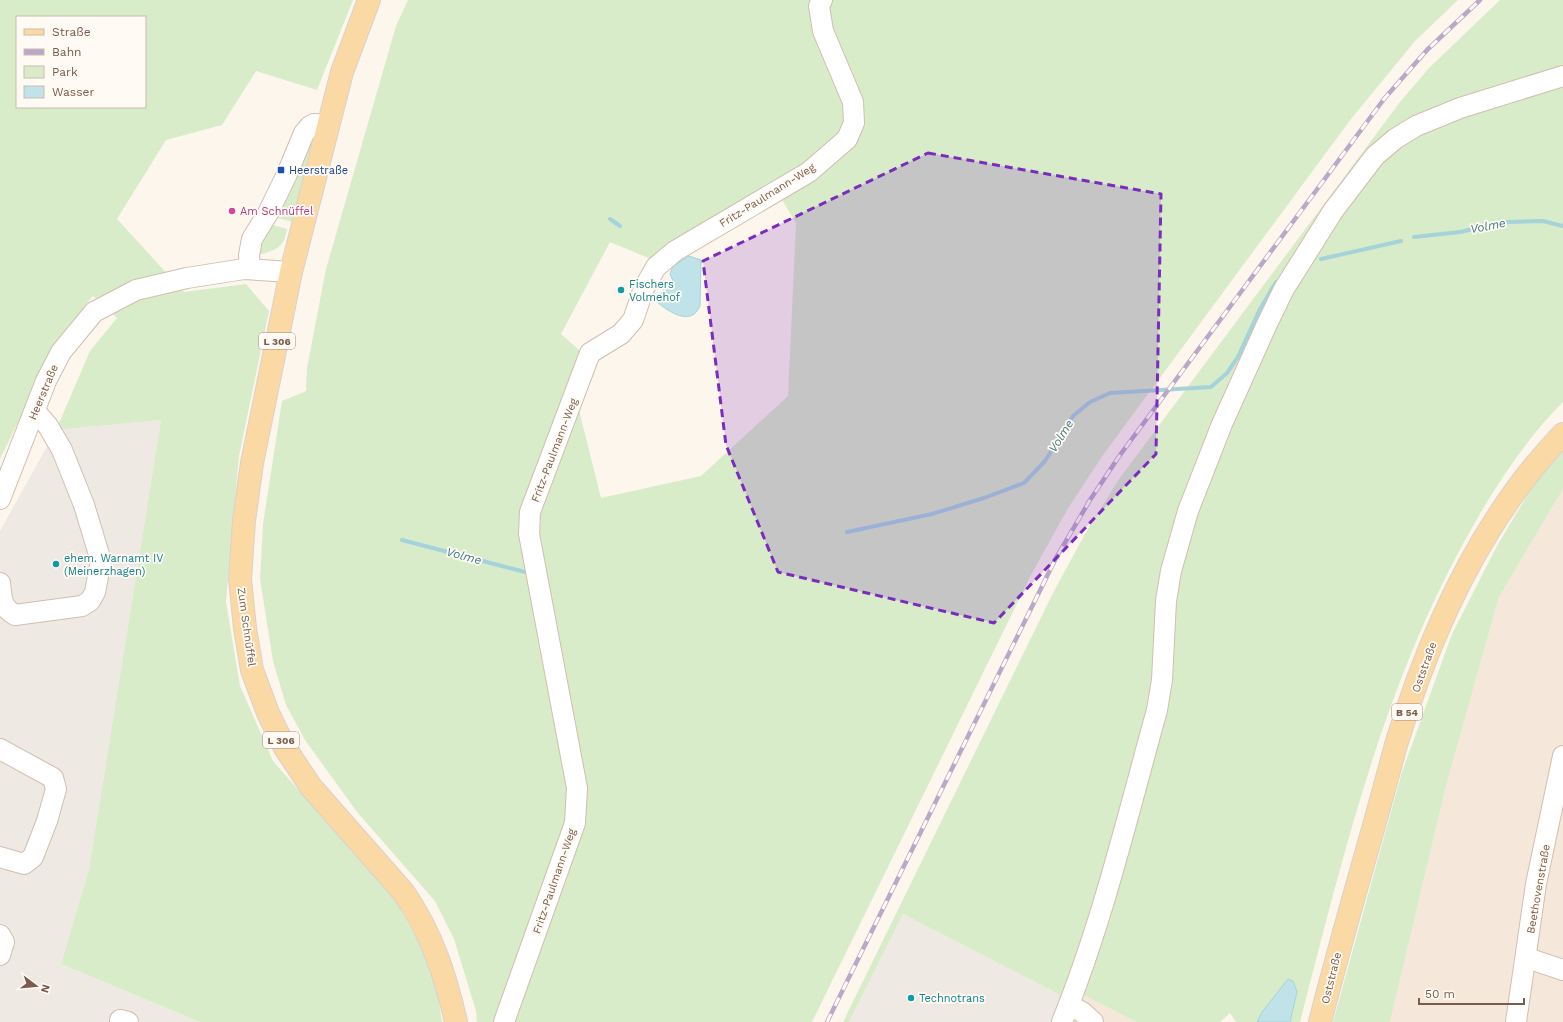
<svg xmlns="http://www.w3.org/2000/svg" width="1563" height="1022" font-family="'Work Sans',sans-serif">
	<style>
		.residential { fill: #f5e8da }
		.industrial { fill: #efe9e4 }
		.green { fill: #d8ecc9; fill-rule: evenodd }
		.water { fill: #bfe3e8; stroke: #a5d3da }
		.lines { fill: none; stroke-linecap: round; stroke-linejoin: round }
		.stream { stroke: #a5d3da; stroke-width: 4 }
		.minor-casing { stroke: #d1beb0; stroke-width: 22 }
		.major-casing { stroke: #dad1cd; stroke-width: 24 }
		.minor { stroke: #fff; stroke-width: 20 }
		.major { stroke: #fbd9a5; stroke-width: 22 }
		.rail-casing { stroke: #b9a8c9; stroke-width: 4.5 }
		.rail { stroke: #fffaf3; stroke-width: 3; stroke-dasharray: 9; stroke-linecap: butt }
		.marked { fill: #7b2cbf; fill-opacity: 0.2; stroke: #7b2cbf; stroke-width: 3; stroke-dasharray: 8 5; stroke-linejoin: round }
		.transit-dot { fill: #1a4fb4; stroke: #fffaf3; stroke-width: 1.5 }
		.hotel-dot { fill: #d1479c; stroke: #fffaf3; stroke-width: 1.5 }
		.culture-dot { fill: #0f9aa8; stroke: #fffaf3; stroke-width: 1.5 }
		.labels { text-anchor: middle; stroke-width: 3.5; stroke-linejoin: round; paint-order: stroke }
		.shield { fill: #fffaf3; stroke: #a28b7f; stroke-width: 1 }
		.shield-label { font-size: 10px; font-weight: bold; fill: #7a5c4d }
		.transit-label { font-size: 11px; fill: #164399; stroke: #fffaf3; text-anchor: start }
		.street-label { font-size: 11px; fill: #7a5c4d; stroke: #fffaf3 }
		.hotel-label { font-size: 11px; fill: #b23c85; stroke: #fffaf3; text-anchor: start }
		.culture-label { font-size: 11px; fill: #0d838f; stroke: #fffaf3; text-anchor: start }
		.water-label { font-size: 12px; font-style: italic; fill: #437c86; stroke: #fffaf3 }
	</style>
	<rect width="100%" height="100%" fill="#fdf6ec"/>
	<g class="residential">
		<polygon points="1563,489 1563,1022 1390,1022 1446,786 1499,597"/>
		<polygon points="1080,993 1136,1022 1068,1022"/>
	</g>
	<g class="industrial">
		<polygon points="161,420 89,869 61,964 200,1022 0,1022 0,531 56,430"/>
		<polygon points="903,914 1066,998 1056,1022 849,1022"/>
	</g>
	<g class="green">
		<path d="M 0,0 L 353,0 L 317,90 L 256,71 L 222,125 L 166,140 L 117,219 L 184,292 L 246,284 L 269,311 L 239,456 L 226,602 L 240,686 L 273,761 L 397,903 L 434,970 L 442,1022 L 200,1022 L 61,964 L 89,869 L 161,420 L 56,430 L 90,351 L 117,318 L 93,296 L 60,336 L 0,459 ZM 17,17 L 145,17 L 145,107 L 17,107 Z"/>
		<path d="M 408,0 L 1458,0 L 1415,41 L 1351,119 L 1103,455 L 1067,510 L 1031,575 L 812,1022 L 511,1022 L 563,877 L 574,843 L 578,817 L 577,777 L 539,569 L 536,542 L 533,584 L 570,794 L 568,829 L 560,861 L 495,1022 L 477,1022 L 476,1011 L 454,939 L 435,901 L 357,812 L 305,740 L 286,705 L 273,661 L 260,579 L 263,524 L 282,401 L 306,391 L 307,368 L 326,269 L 396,26 ZM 779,195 L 796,223 L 788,396 L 701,476 L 601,498 L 574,390 L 586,356 L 561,334 L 610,242 L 663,264 Z"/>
		<polygon points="1500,0 1563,0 1563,68 1456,101 1357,168 1179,517 1149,716 1066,998 903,914 849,1022 843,1022 1053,593 1085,534 1119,479 1400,102 1429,68"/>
		<path d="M 1563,84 L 1563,402 C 1527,438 1498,482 1473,526 C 1385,679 1344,852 1300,1022 L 1236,1022 L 1230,1013 L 1220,1022 L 1136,1022 L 1080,993 L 1105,920 L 1180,555 L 1229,423 L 1311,255 L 1373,169 L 1416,133 Z"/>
		<polygon points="312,138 316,139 293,222 273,217"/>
		<path d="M 269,224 L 287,229 C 284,248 276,250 259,255 L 258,248 Z"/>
		<polygon points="1563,447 1563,489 1499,597 1446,786 1390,1022 1333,1022 1402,772 1452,634 1497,546 1542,470"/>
	</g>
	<g class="water">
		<path d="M 689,256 L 701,260 L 700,306 C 691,327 669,312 657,302 L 664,288 L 671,286 L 673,281 L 670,274 L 673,266 Z"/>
		<polygon points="1288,979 1293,981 1297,992 1290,1022 1257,1022 1262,1012"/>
	</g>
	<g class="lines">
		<g class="stream">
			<polyline points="610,219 620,226"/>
			<polyline points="1414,237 1460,232 1504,222 1543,221 1563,226"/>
			<polyline points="1321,259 1401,241"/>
			<polyline points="847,532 932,514 984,498 1024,483 1045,461 1073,416 1090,402 1110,393 1211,387 1227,373 1238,357 1259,311 1276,282"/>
			<polyline points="402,540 525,572"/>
		</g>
		<g class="minor-casing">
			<g id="minor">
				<polyline points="250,269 249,255 252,239 268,213 287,174 304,133 310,126 314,124 328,125"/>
				<polyline points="0,499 46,381 61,352 94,312 136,290 187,278 244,269 291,272"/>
				<path d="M 0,583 C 2,599 1,607 15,615 L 82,606 L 90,601 L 95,592 L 101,561 L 84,505 L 62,450 L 48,426 L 35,411"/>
				<polyline points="0,749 53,778 56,789 47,821 33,857 24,864 0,857"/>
				<polyline points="0,935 4,942 0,955"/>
				<polyline points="1527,958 1563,970"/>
				<polyline points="1069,1005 1082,1012 1093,1022"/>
				<polyline points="120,1020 128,1022"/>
				<polyline points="504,1022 575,823 577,788 529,534 530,512 590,353 621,334 633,320 644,288 656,267 675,251 809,172 847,139 854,123 853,102 823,31 819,6 822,0"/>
				<path d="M 1062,1022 C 1103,921 1128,814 1157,710 L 1162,680 L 1166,601 L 1171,571 L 1188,511 L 1222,424 L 1267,324 L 1284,289 L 1333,211 L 1375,156 L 1395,139 L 1416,126 L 1460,108 L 1563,76"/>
				<polyline points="1516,1022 1536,884 1563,756"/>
			</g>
		</g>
		<g class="major-casing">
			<g id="major">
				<path d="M 369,0 L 342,72 L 291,272 L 252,463 L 244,521 L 240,579 L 245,628 L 252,670 L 268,713 L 285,748 L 311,787 L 404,893 C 432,934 445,974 456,1022"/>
				<path d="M 1320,1022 C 1337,955 1356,889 1375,822 C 1382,797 1389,770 1396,745 C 1430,632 1481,519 1563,434"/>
			</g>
		</g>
		<use href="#minor" class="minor"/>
		<use href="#major" class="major"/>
		<g class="rail-casing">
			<polyline id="rail" points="827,1022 1056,558 1090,500 1120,455 1384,99 1427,50 1480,0"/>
		</g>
		<use href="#rail" class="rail"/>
	</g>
	<path class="marked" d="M 928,153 L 1161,194 L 1156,454 L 994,623 L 778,572 L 726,445 L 703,261 Z"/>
	<rect class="transit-dot" x="277" y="166" width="8" height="8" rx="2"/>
	<circle class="hotel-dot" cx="232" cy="211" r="4"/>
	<g class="culture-dot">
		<circle cx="621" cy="290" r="4"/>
		<circle cx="56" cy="564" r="4"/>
		<circle cx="911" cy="998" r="4"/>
	</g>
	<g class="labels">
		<g class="shield">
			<rect x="259" y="333" width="36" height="16" rx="3"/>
			<rect x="1392" y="704" width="30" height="16" rx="3"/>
			<rect x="263" y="732" width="36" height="16" rx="3"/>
		</g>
		<g class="shield-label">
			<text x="277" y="345">L 306</text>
			<text x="1407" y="716">B 54</text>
			<text x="281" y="744">L 306</text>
		</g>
		<g class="transit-label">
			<text x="289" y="174">Heerstraße</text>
		</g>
		<g class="street-label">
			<text transform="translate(767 195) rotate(-32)" y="4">Fritz-Paulmann-Weg</text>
			<text transform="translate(43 392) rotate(-67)" y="4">Heerstraße</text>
			<text transform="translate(554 450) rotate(-69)" y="4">Fritz-Paulmann-Weg</text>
			<text transform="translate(247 627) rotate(82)" y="4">Zum Schnüffel</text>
			<text transform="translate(1424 667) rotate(-70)" y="4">Oststraße</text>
			<text transform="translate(554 881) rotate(-71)" y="4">Fritz-Paulmann-Weg</text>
			<text transform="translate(1538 889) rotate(-80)" y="4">Beethovenstraße</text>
			<text transform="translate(1331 978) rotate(-76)" y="4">Oststraße</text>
		</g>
		<g class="hotel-label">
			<text x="240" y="215">Am Schnüffel</text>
		</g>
		<g class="culture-label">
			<text x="629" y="288">Fischers<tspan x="629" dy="13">Volmehof</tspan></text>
			<text x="64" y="562">ehem. Warnamt IV<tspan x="64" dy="13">(Meinerzhagen)</tspan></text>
			<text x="919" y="1002">Technotrans</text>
		</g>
		<g class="water-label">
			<text transform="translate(1488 226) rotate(-11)" y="4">Volme</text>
			<text transform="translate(1061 436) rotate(-58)" y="4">Volme</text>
			<text transform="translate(464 556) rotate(15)" y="4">Volme</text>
		</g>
	</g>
	<rect x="16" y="16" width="130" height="92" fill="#fffaf3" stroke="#cabbb1"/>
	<rect x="24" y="29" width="20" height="6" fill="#fbd9a5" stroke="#cabbb1"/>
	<text x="52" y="36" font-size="12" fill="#7a5c4d">Straße</text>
	<rect x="24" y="49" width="20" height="6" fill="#b9a8c9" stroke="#cabbb1"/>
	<text x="52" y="56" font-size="12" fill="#7a5c4d">Bahn</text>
	<rect x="24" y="66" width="20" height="12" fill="#d8ecc9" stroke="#cabbb1"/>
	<text x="52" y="76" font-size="12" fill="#7a5c4d">Park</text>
	<rect x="24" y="86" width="20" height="12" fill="#bfe3e8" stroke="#cabbb1"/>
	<text x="52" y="96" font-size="12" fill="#7a5c4d">Wasser</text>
	<g transform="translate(36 986) rotate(106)" stroke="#fffaf3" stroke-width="3" paint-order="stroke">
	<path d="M0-3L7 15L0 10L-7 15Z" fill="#7a5c4d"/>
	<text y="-6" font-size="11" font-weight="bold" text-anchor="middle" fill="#7a5c4d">N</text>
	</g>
	<path d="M1419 998v6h105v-6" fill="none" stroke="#7a5c4d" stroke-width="2"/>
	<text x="1425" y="998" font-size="12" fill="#7a5c4d" stroke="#fffaf3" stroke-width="3" paint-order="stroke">50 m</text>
</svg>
